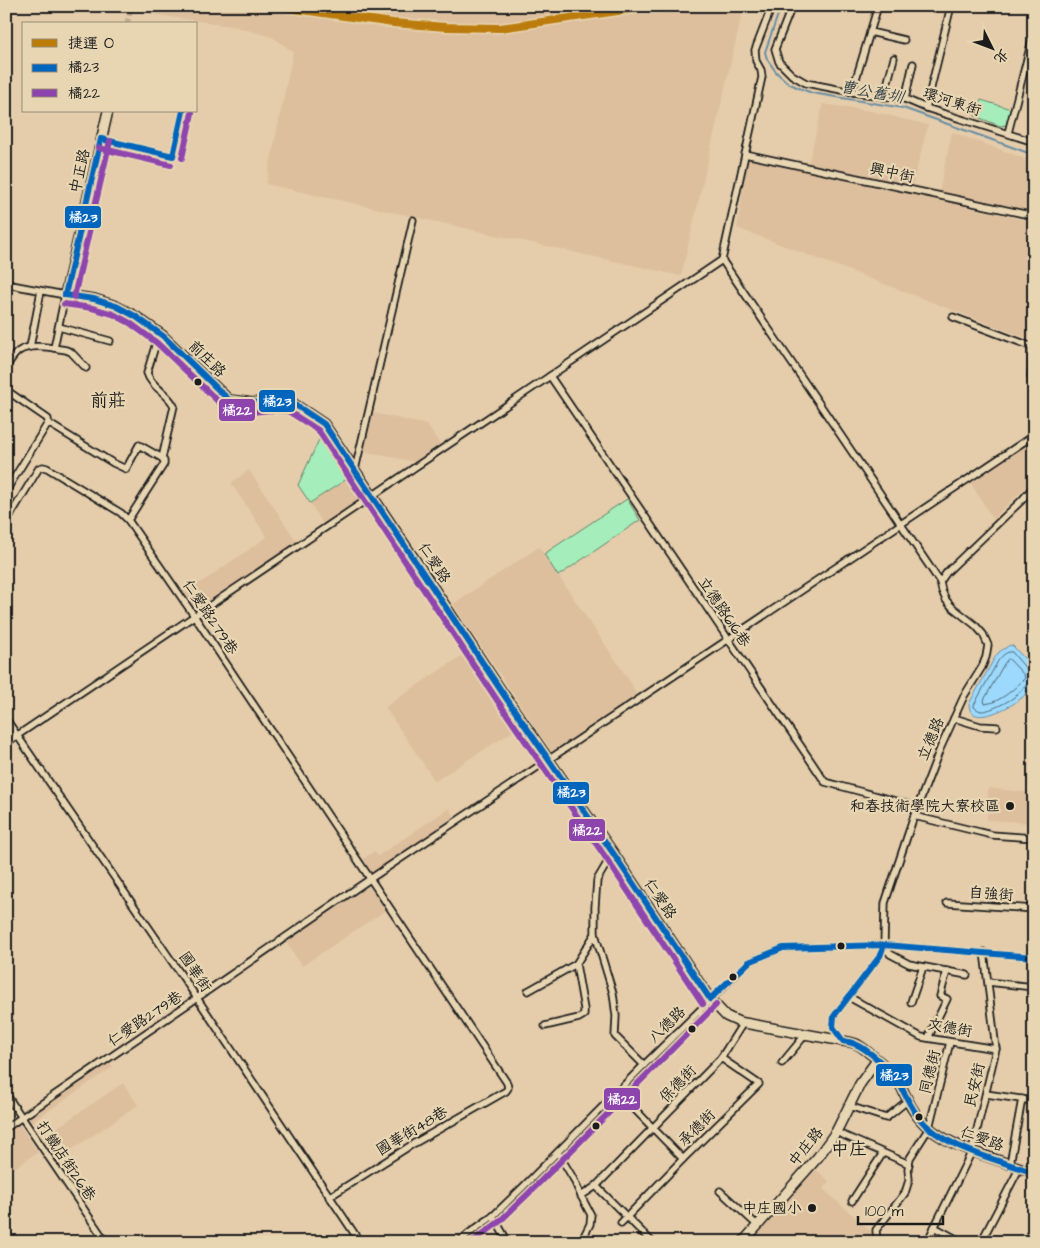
<svg xmlns="http://www.w3.org/2000/svg" width="1040" height="1248" viewBox="0 0 1040 1248" font-family="'Architects Daughter','LXGW WenKai TC',sans-serif">
<rect width="100%" height="100%" fill="#e5cdab"/>
<filter id="ink" filterUnits="userSpaceOnUse"><feTurbulence type="fractalNoise" baseFrequency=".02" numOctaves="2"/><feDisplacementMap in="SourceGraphic" scale="10" xChannelSelector="R" yChannelSelector="G"/><feConvolveMatrix kernelMatrix="1 2 1 2 8 2 1 2 1" color-interpolation-filters="sRGB"/></filter>
<g filter="url(#ink)">
<g fill="#ddbf9e">
<polygon points="99,6 744,6 681,276 266,184 293,52 274,38 237,27"/>
<polygon points="823,104 871,111 928,125 912,187 808,165"/>
<polygon points="952,132 1034,162 1034,212 939,192"/>
<polygon points="748,158 1034,222 1034,341 737,228"/>
<polygon points="370,412 427,425 440,444 415,462 363,451"/>
<polygon points="1033,439 1034,479 993,519 970,482"/>
<polygon points="249,470 297,542 196,613 184,594 267,537 231,483"/>
<polygon points="353,475 366,495 323,524 310,503"/>
<polygon points="539,547 631,683 637,696 553,754 453,604"/>
<polygon points="470,650 521,726 435,781 385,707"/>
<polygon points="988,788 1034,793 1034,823 987,820"/>
<polygon points="449,808 456,819 373,874 363,859 374,851 378,856"/>
<polygon points="369,886 386,910 302,966 286,942"/>
<polygon points="108,1059 113,1067 29,1124 24,1116"/>
<polygon points="123,1083 138,1105 55,1161 40,1139"/>
<polygon points="17,1121 38,1152 6,1174 6,1128"/>
<polygon points="814,1168 829,1181 823,1189 873,1233 873,1242 749,1242"/>
</g>
<g fill="#a5edba" stroke="#60846b">
<polygon points="981,100 1011,109 1006,125 1000,126 975,116"/>
<polygon points="323,431 353,475 310,503 298,485"/>
<polygon points="627,499 640,520 558,576 544,554"/>
</g>
<path fill="#9cd9fd" stroke="#698da3" d="M1010,645L1013,646L1034,669V685C1029,690 1025,696 1019,700C1010,707 969,729 969,704L994,659L999,652Z"/>
<g fill="none" stroke-linecap="round" stroke-linejoin="round">
<g stroke="#4f6876" stroke-width="1">
<path d="M1009,659L1024,675L1025,678C1014,689 1001,702 985,704L984,700L1004,664L1007,660Z"/>
<path d="M1034,672L1028,671L1012,652C1006,651 1001,657 998,661L974,705V707C976,709 978,710 981,711C989,712 1012,700 1018,694C1023,689 1026,683 1034,682"/>
</g>
<polyline stroke="#698da3" stroke-width="2" points="781,6 765,52 767,59 776,72 788,83 799,88 812,93 903,108 1034,155"/>
<polyline stroke="#bdaa8e" stroke-width="5.5" stroke-dasharray="5.5 3" stroke-linecap="butt" points="127,24 131,6"/>
<g stroke="#1c1c1c" stroke-width="9">
<g id="street">
<polyline points="792,6 775,49 779,62 792,75 806,83 852,92 905,99 926,108 1034,142"/>
<polyline points="870,32 904,40"/>
<polyline points="852,92 878,6"/>
<polyline points="884,97 894,58"/>
<polyline points="905,99 913,64"/>
<polyline points="926,108 951,6"/>
<polyline points="1008,133 1034,32"/>
<polyline points="745,154 1034,216"/>
<polyline points="722,260 940,582"/>
<polyline points="6,284 65,295 54,348"/>
<polyline points="953,317 1033,347 1031,376 1034,402"/>
<polyline points="59,327 110,341"/>
<polyline points="30,347 41,291"/>
<path d="M6,367C10,362 13,355 19,351C32,343 52,348 66,350L71,352L86,368"/>
<polyline points="550,376 825,782 918,807"/>
<polyline points="6,390 48,419 48,423 113,463 126,469 139,445 162,458"/>
<polyline points="355,470 413,220"/>
<polyline points="6,491 48,423"/>
<polyline points="6,519 10,516 39,468 43,467 47,468 121,513 128,520 195,617 507,1083 508,1088 506,1091 413,1144 329,1197"/>
<path d="M128,520L164,464V461L162,458L174,406C168,393 151,387 147,373L159,333"/>
<polyline points="1033,643 1034,644"/>
<polyline points="954,718 980,726 997,727"/>
<polyline points="6,719 197,998 360,1242"/>
<path d="M6,743C245,583 483,421 722,260L762,77L761,70L756,61L755,50L772,6"/>
<polyline points="914,816 992,835 1034,838"/>
<polyline points="613,853 597,880 595,907 595,934 613,993 616,1016 615,1036 644,1065"/>
<polyline points="947,903 1034,909"/>
<polyline points="884,945 890,954 909,964 967,975"/>
<polyline points="988,982 1034,987"/>
<polyline points="528,991 576,964 595,934"/>
<polyline points="849,997 921,1037 996,1049"/>
<polyline points="911,1002 923,967"/>
<polyline points="545,1026 579,1018 584,1015 584,1009 576,964"/>
<polyline points="928,1038 947,999 940,996 947,971"/>
<polyline points="843,1041 833,1027 834,1016 880,956 884,945 885,903 914,816 940,749 964,696 982,667 986,657 988,645 983,634 975,625 952,607 946,600 942,591 940,582 947,572 1022,500 1034,486"/>
<polyline points="782,1063 806,1034"/>
<polyline points="618,1092 683,1159"/>
<polyline points="6,1094 106,1242"/>
<polyline points="986,1094 1034,1101"/>
<polyline points="849,1106 886,1118 907,1101"/>
<polyline points="6,1128 197,998 370,879 1034,435"/>
<polyline points="836,1132 909,1164"/>
<polyline points="558,1153 573,1178 581,1196 591,1215 590,1224 581,1242"/>
<polyline points="1010,1164 1022,1099"/>
<polyline points="596,1186 652,1242"/>
<polyline points="720,1191 757,1225"/>
<polyline points="581,1196 596,1186 721,1058 743,1023"/>
<polyline points="852,1201 883,1153"/>
<polyline points="493,1216 508,1242"/>
<polyline points="621,1223 683,1159 759,1084 721,1058"/>
<polyline points="934,1227 962,1242"/>
<polyline points="459,1242 468,1234 493,1216 523,1187 644,1065 749,962 783,948 884,945 1034,957"/>
<polyline points="877,1242 876,1230 905,1193 909,1180 908,1169 910,1158 929,1128 950,1042"/>
<polyline points="927,1242 972,1151 996,1049 984,952"/>
<polyline points="981,1242 1020,1167"/>
</g>
</g>
<g stroke="#1c1c1c" stroke-width="12">
<g id="secondary">
<path d="M108,111L65,295L94,299L116,306L135,316L163,336L229,400L253,403L269,401L291,402L324,424L417,563L504,695L613,853L710,999L726,1016L739,1022L843,1041C848,1042 853,1042 858,1045C866,1049 893,1073 898,1080C907,1098 912,1114 929,1128C957,1151 1000,1159 1034,1173"/>
<polyline points="743,1242 818,1157 836,1132 860,1084 877,1060"/>
</g>
</g>
<use href="#street" stroke="#e8d6b3" stroke-width="5.5"/>
<use href="#secondary" stroke="#e8d6b3" stroke-width="9"/>
<g stroke="#e8d6b3" stroke-width="10">
<g id="bus-1">
<polyline points="101,139 173,156 183,111"/>
<polyline points="65,295 94,299 116,306 135,316 163,336 229,400 253,403 269,401 291,402 324,424 504,695 613,853 710,999"/>
<polyline points="65,295 101,139"/>
<path d="M884,945L880,956L834,1016L833,1027L843,1041C847,1042 851,1042 855,1044C868,1049 889,1069 898,1080C904,1093 910,1106 919,1118C945,1149 997,1159 1034,1173"/>
<polyline points="710,999 749,962 783,948 884,945 1034,957"/>
</g>
</g>
<g stroke="#e8d6b3" stroke-width="10">
<g id="bus-2">
<polyline points="99,148 171,165"/>
<polyline points="182,158 192,113"/>
<polyline points="74,297 110,141"/>
<polyline points="64,304 92,308 113,314 130,323 157,343 225,408 253,412 269,410 288,411 318,430 497,700 606,858 703,1004"/>
<polyline points="472,1242 499,1222 529,1193 716,1005"/>
</g>
</g>
<use href="#bus-1" stroke="#0065bd" stroke-width="6"/>
<use href="#bus-2" stroke="#8e44ad" stroke-width="6"/>
<g stroke="#e8d6b3" stroke-width="11">
<polyline id="metro-1" points="274,6 393,23 446,27 500,28 639,8 657,8 670,6"/>
</g>
<use href="#metro-1" stroke="#bb7c08" stroke-width="8"/>
</g>
</g>
<g fill="#1c1c1c" stroke="#e8d6b3" stroke-width="2">
<circle cx="198" cy="382" r="4.5"/>
<circle cx="1010" cy="806" r="5"/>
<circle cx="841" cy="946" r="4.5"/>
<circle cx="733" cy="977" r="4.5"/>
<circle cx="692" cy="1029" r="4.5"/>
<circle cx="919" cy="1117" r="4.5"/>
<circle cx="596" cy="1126" r="4.5"/>
<circle cx="812" cy="1208" r="5"/>
</g>
<g text-anchor="middle" dominant-baseline="central" stroke-width="4.5" stroke-linejoin="round" paint-order="stroke">
<g font-size="15" fill="#1c1c1c" stroke="#e8d6b3">
<text transform="translate(952 102) rotate(18)">環河東街</text>
<text transform="translate(80 171) rotate(-77)">中正路</text>
<text transform="translate(892 173) rotate(12)">興中街</text>
<text transform="translate(207 359) rotate(44)">前庄路</text>
<text transform="translate(434 563) rotate(56)">仁愛路</text>
<text transform="translate(724 612) rotate(56)">立德路616巷</text>
<text transform="translate(210 617) rotate(56)">仁愛路279巷</text>
<text transform="translate(931 739) rotate(-67)">立德路</text>
<text transform="translate(991 894) rotate(4)">自強街</text>
<text transform="translate(660 899) rotate(56)">仁愛路</text>
<text transform="translate(195 972) rotate(56)">國華街</text>
<text transform="translate(145 1019) rotate(-34)">仁愛路279巷</text>
<text transform="translate(667 1025) rotate(-45)">八德路</text>
<text transform="translate(950 1028) rotate(10)">文德街</text>
<text transform="translate(930 1072) rotate(-76)">同德街</text>
<text transform="translate(678 1084) rotate(-46)">保德街</text>
<text transform="translate(975 1085) rotate(-77)">民安街</text>
<text transform="translate(697 1128) rotate(-45)">承德街</text>
<text transform="translate(412 1131) rotate(-31)">國華街48巷</text>
<text transform="translate(982 1139) rotate(20)">仁愛路</text>
<text transform="translate(806 1147) rotate(-51)">中庄路</text>
<text transform="translate(66 1161) rotate(56)">打鐵店街26巷</text>
</g>
<g font-size="15" fill="#1c1c1c" stroke="#e8d6b3" text-anchor="end">
<text x="1000" y="806">和春技術學院大寮校區</text>
<text x="802" y="1208">中庄國小</text>
</g>
<g font-size="16" font-style="italic" fill="#364249" stroke="#e8d6b3">
<text transform="translate(872 92) rotate(10)">曹公舊圳</text>
</g>
<g font-size="18" fill="#1c1c1c" stroke="#e8d6b3">
<text x="108" y="400">前莊</text>
<text x="849" y="1149">中庄</text>
</g>
</g>
<g stroke="#e8d6b3" stroke-width="2">
<rect x="64" y="205" width="38" height="24" rx="5" fill="#0065bd"/>
<rect x="258" y="389" width="38" height="24" rx="5" fill="#0065bd"/>
<rect x="218" y="398" width="38" height="24" rx="5" fill="#8e44ad"/>
<rect x="552" y="781" width="38" height="24" rx="5" fill="#0065bd"/>
<rect x="568" y="818" width="38" height="24" rx="5" fill="#8e44ad"/>
<rect x="875" y="1063" width="38" height="24" rx="5" fill="#0065bd"/>
<rect x="603" y="1087" width="38" height="24" rx="5" fill="#8e44ad"/>
</g>
<g font-size="14" text-anchor="middle" font-weight="bold" fill="#fff">
<text x="83" y="222">橘23</text>
<text x="277" y="406">橘23</text>
<text x="237" y="415">橘22</text>
<text x="571" y="797">橘23</text>
<text x="587" y="835">橘22</text>
<text x="894" y="1080">橘23</text>
<text x="622" y="1104">橘22</text>
</g>
<rect width="1040" height="1248" fill="none" stroke="#e8d6b3" stroke-width="25"/>
<rect x="12" y="12" width="1015" height="1223" fill="none" stroke="#1c1c1c" stroke-width="2" filter="url(#ink)"/>
<rect x="22" y="22" width="175" height="90" fill="#e8d6b3" stroke="#968c77"/>
<rect x="32" y="39" width="25" height="8" fill="#bb7c08" stroke="#968c77"/>
<text x="68" y="48" font-size="15" fill="#1c1c1c">捷運 O</text>
<rect x="32" y="64" width="25" height="8" fill="#0065bd" stroke="#968c77"/>
<text x="68" y="72" font-size="15" fill="#1c1c1c">橘23</text>
<rect x="32" y="89" width="25" height="8" fill="#8e44ad" stroke="#968c77"/>
<text x="68" y="98" font-size="15" fill="#1c1c1c">橘22</text>
<g transform="translate(992 48) rotate(132)" stroke="#e8d6b3" stroke-width="4" paint-order="stroke">
<path d="M0-4L9 19L0 12L-9 19Z" fill="#1c1c1c"/>
<text y="-8" font-size="14" font-weight="bold" text-anchor="middle" fill="#1c1c1c">北</text>
</g>
<path d="M858 1216v8h85v-8" fill="none" stroke="#1c1c1c" stroke-width="2.5"/>
<text x="865" y="1216" font-size="15" fill="#1c1c1c" stroke="#e8d6b3" stroke-width="4" paint-order="stroke">100 m</text>
</svg>
